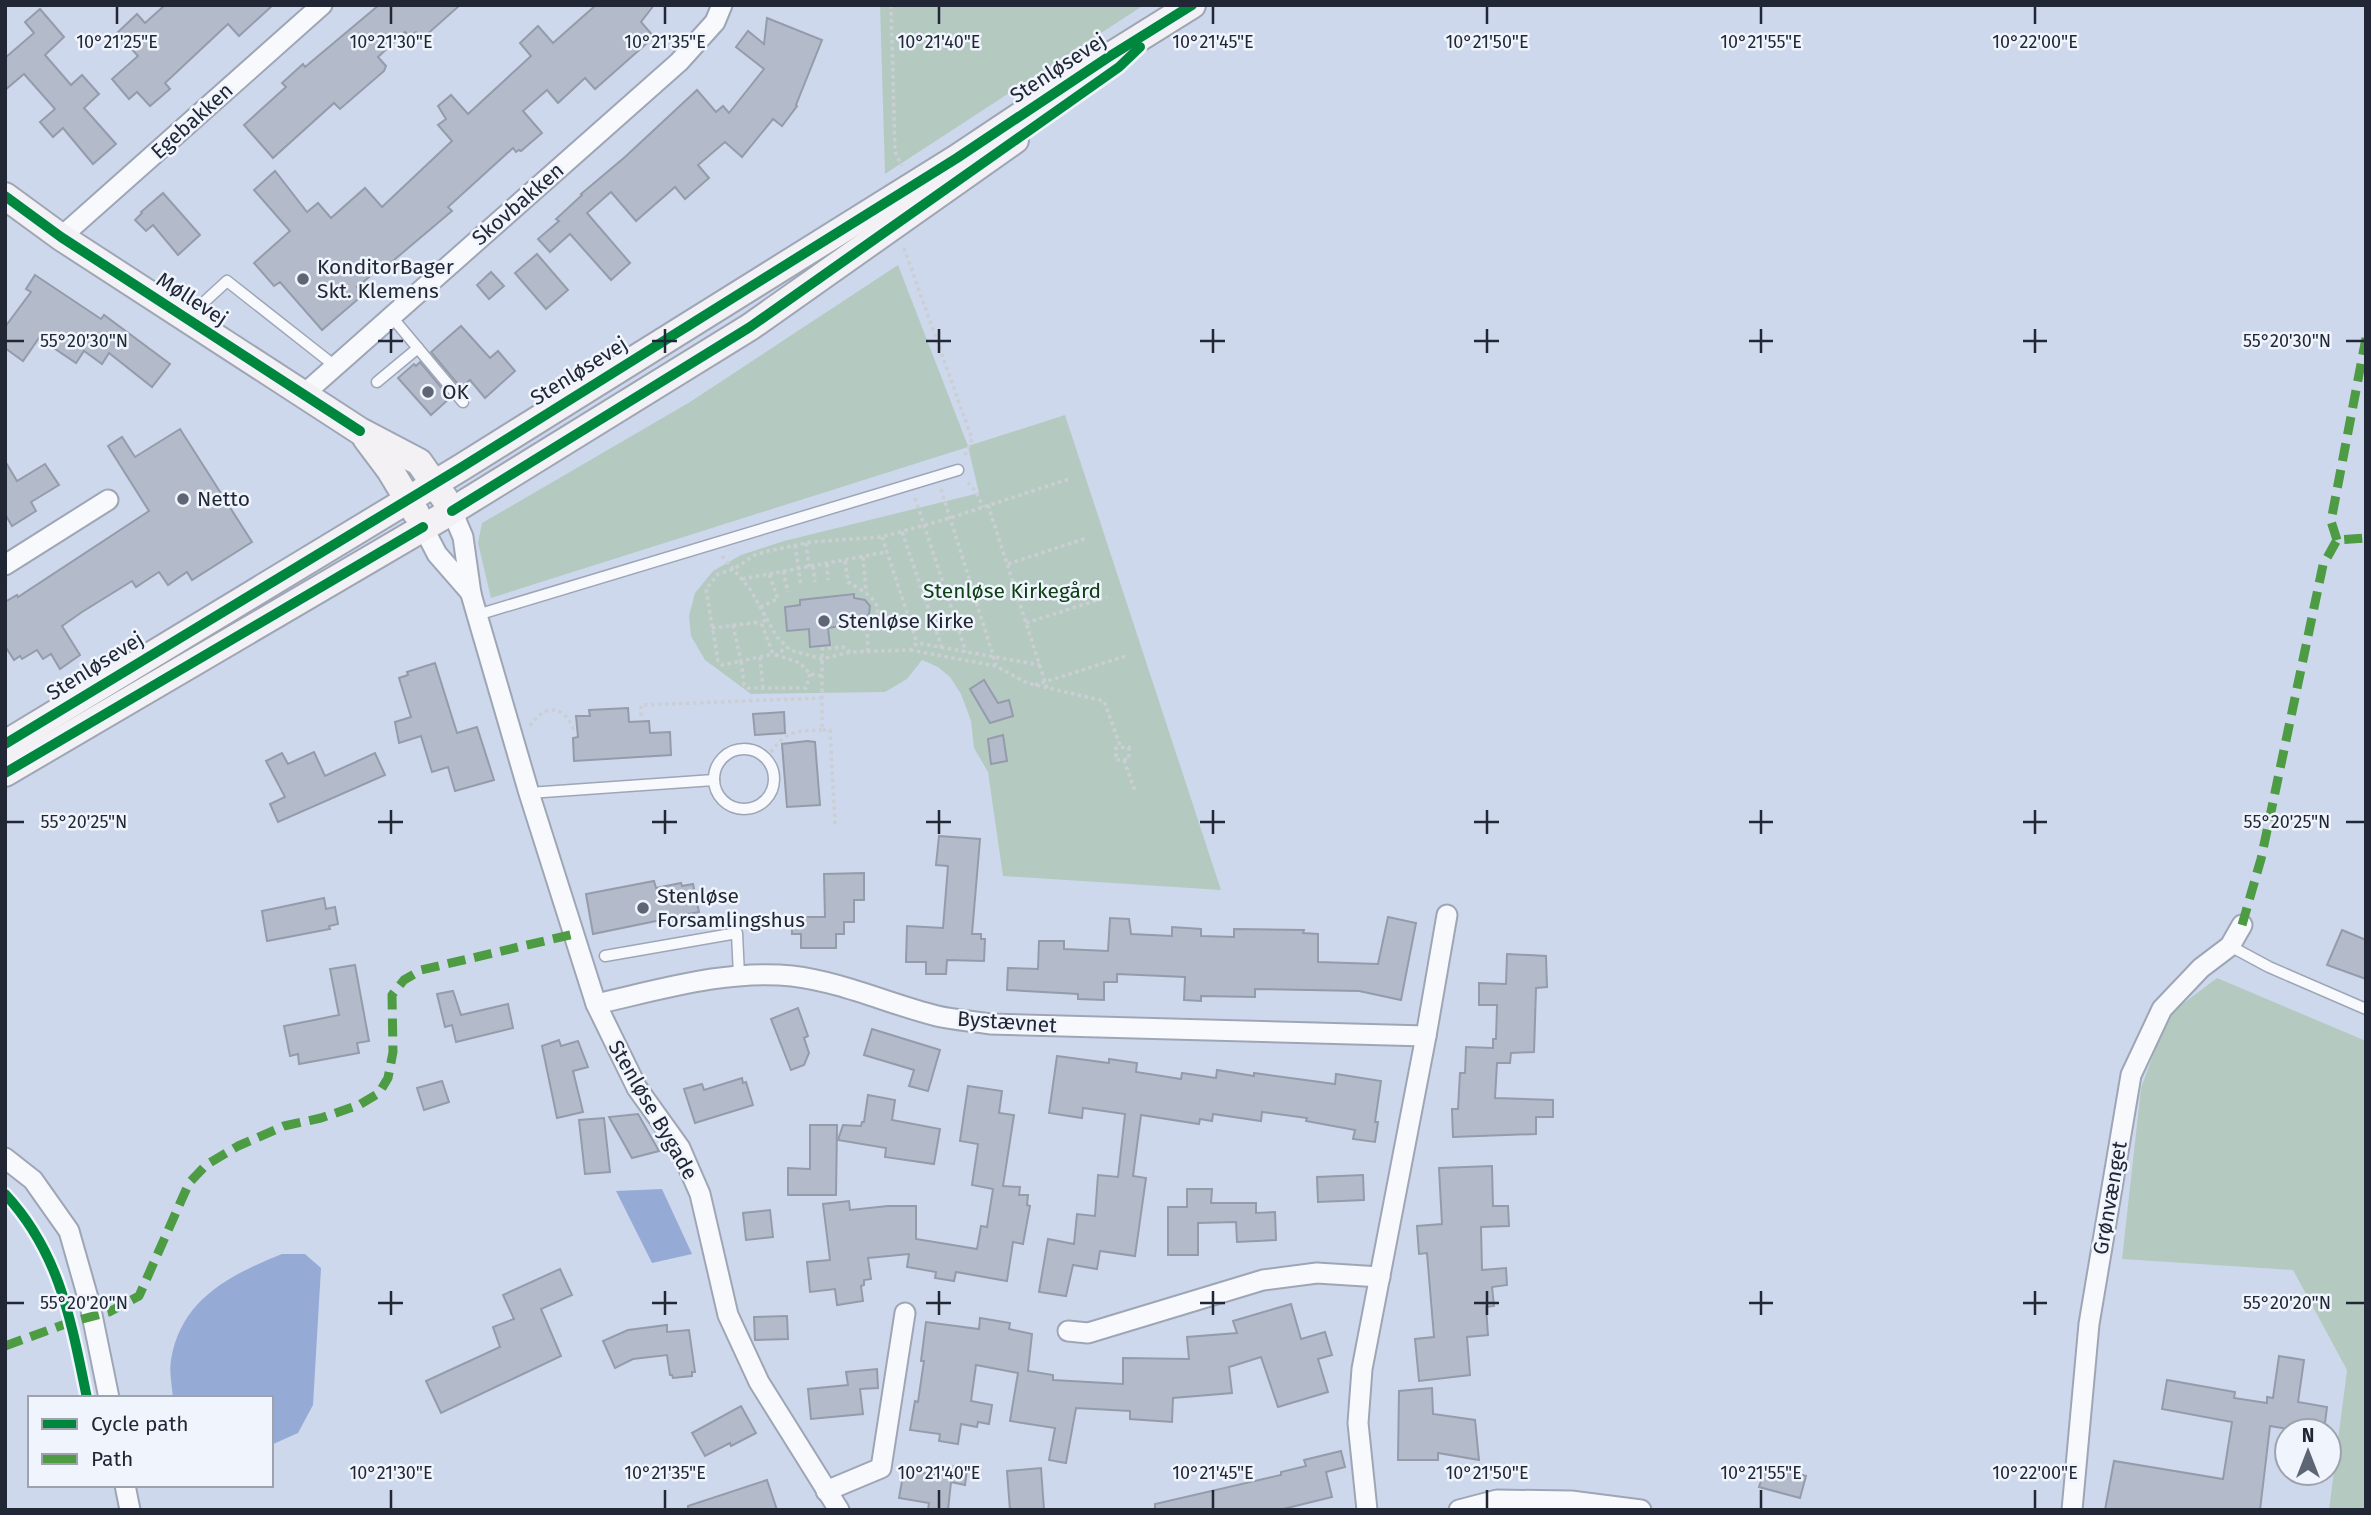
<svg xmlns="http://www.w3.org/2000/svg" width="2371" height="1515" viewBox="0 0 2371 1515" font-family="'Fira Sans',sans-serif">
<rect width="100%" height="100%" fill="#ced8ec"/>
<g fill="#b4cac1">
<polygon points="880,5 1144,5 885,174"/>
<polygon points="898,265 968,446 1065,415 1221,890 1003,876 988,772 974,748 971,721 961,694 950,677 938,667 922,660 907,679 885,692 751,694 705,660 691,636 689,616 695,593 713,571 741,555 784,541 979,493 968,447 491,598 478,543 482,523 690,402"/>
<polygon points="2217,978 2366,1041 2366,1510 2329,1510 2347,1370 2293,1270 2122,1259 2141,1088 2168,1015"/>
</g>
<g fill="#96aad6">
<polygon points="662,1189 692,1254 652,1263 616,1191"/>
<path d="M282,1254H305L321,1268L313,1405L298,1433L271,1445V1398H173C172,1386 169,1372 171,1360C181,1299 230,1275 282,1254Z"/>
</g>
<g fill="#b3bbca" stroke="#949baa" stroke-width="2">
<polygon points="165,5 273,5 239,36 228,24 165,83 170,89 150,106 137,92 129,99 112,79 138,56 117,33 137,14 145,23"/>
<polygon points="379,5 460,5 423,38 416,32 410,37 405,32 378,57 386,66 384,71 340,109 334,103 273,158 244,125 286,87 282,83 303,64 305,67"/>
<polygon points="596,5 654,5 641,22 654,37 595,89 585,78 558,103 547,90 523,111 542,133 521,151 519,150 516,152 513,148 448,207 452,211 388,265 386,263 357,287 364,294 322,330 280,282 274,286 254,263 290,231 254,190 275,171 307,212 318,203 331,218 365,188 382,207 452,141 438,125 446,119 438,106 451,95 468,114 531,56 520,43 538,26 553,43"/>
<polygon points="40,9 64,37 45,55 71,85 82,75 99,94 84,108 116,144 93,164 63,128 53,137 40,122 55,109 24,74 5,90 5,58 34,33 25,22"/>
<polygon points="767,18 822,40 796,105 797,106 782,126 773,119 742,157 725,142 698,165 709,178 685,199 675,187 636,221 611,192 587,213 630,263 611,280 570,234 550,252 538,239 559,221 556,219 582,195 581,194 625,157 697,90 716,112 723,106 729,113 764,69 736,47 748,31 764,44"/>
<polygon points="163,193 200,235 178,255 153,225 146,231 135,220 142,213 141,212"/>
<polygon points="537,254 568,290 546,309 515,273"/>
<polygon points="491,272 504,286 489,299 477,285"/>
<polygon points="35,275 101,319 104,315 170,364 152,387 109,353 102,364 84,351 76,363 39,338 23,361 5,348 5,327 31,292 26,289"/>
<polygon points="461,326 490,358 498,351 515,371 485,398 470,380 461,388 431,352"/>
<polygon points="420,362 450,398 431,415 398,378 414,364 416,366"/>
<polygon points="180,429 252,542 192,580 187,572 168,585 159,572 136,587 132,581 82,612 62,626 80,655 60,669 51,654 43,659 37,650 22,659 20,656 14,660 5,646 5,602 17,595 18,597 149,511 108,446 122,437 135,457"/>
<polygon points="5,461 17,481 45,464 59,485 31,502 36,511 12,526 5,514"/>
<polygon points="854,594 854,598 865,600 870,606 869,614 863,622 828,628 830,645 810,647 809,629 787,631 785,607 800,605 800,600"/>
<polygon points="435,663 457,733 477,727 494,780 455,791 448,767 432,772 421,736 399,743 395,722 411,717 399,678 408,675 407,672"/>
<polygon points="984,680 998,703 1009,700 1013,716 990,723 970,689"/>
<polygon points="628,708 629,722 649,721 650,733 670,732 671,755 574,761 573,738 578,737 576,716 590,716 589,710"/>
<polygon points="784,712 785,733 755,735 753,714"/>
<polygon points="1003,735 1007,761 991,764 988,739"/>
<polygon points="807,741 815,742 820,805 787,807 782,744"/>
<polygon points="314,752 325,776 375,753 385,775 278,822 270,804 285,797 266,761 282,753 288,764"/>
<polygon points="939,836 980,839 972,934 981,934 981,939 985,939 984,961 947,960 946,974 926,974 926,962 906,962 907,926 943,928 948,866 936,865"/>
<polygon points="864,873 864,900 854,900 854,922 844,922 844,934 836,934 836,948 801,948 801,934 792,934 792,917 825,917 824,874"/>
<polygon points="654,881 656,888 681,883 682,886 693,884 699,912 688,914 688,917 667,922 666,919 593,934 586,894"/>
<polygon points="324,898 326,909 335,907 338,924 329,926 330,929 267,941 262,911"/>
<polygon points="1388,917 1416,923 1401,1000 1359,991 1255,989 1255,997 1201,996 1201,1001 1184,1000 1185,977 1117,974 1117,982 1104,982 1104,1000 1078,999 1078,994 1007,990 1008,968 1038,969 1039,941 1064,941 1064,949 1108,951 1110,918 1129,919 1131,934 1172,936 1172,927 1201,929 1201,936 1234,937 1234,929 1304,930 1303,933 1318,934 1318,962 1378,964"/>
<polygon points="2342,930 2366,940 2366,979 2327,965"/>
<polygon points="1507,954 1546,956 1547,987 1536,988 1534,1052 1511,1053 1510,1063 1497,1063 1495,1098 1553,1100 1553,1117 1536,1117 1536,1134 1453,1137 1452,1109 1458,1109 1460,1073 1465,1073 1466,1047 1493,1048 1493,1039 1496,1039 1497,1005 1479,1005 1479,983 1506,984"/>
<polygon points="355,965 369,1041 357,1043 359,1053 299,1064 298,1054 290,1056 284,1026 339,1015 330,969"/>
<polygon points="453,991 461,1015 508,1004 513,1028 456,1042 452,1025 445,1027 437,994"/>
<polygon points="798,1008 808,1036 804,1038 809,1053 804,1065 791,1070 771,1019"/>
<polygon points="872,1029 940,1050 928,1091 909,1086 914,1070 864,1055"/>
<polygon points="559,1040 561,1046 578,1041 588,1067 573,1071 583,1112 557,1118 542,1046"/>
<polygon points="1057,1056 1109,1063 1109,1059 1137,1063 1136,1072 1181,1079 1182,1073 1216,1078 1217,1070 1254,1076 1254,1073 1335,1084 1336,1074 1381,1081 1375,1122 1378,1122 1375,1142 1353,1139 1355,1130 1306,1121 1307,1118 1262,1112 1261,1121 1213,1114 1212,1121 1200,1119 1199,1124 1141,1115 1133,1176 1146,1178 1135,1256 1100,1251 1097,1269 1073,1265 1066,1296 1039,1292 1048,1239 1074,1244 1077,1214 1095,1216 1098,1175 1118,1177 1125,1114 1083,1108 1082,1118 1049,1113"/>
<polygon points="742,1078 743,1083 746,1082 753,1105 695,1123 684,1089 702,1084 704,1090"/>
<polygon points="442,1081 449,1102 424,1110 417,1088"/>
<polygon points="968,1086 1002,1091 999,1113 1014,1115 1003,1186 1020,1187 1019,1195 1028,1195 1027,1205 1030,1206 1023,1244 1013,1242 1007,1281 956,1272 954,1281 935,1278 936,1272 907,1267 909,1254 868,1258 871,1279 864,1280 864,1285 861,1286 863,1301 837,1305 835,1289 810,1292 807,1262 830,1260 823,1204 849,1201 850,1210 888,1206 916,1206 916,1239 977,1249 981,1226 987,1227 993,1189 972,1185 978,1144 960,1141"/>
<polygon points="868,1095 895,1100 892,1120 940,1129 934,1164 885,1157 886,1148 838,1140 843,1125 861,1126 862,1122 864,1122"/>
<polygon points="638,1114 659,1151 632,1158 609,1117"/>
<polygon points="604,1118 610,1172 585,1174 579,1120"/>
<polygon points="810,1125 837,1125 836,1195 788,1195 788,1168 810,1169"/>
<polygon points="1492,1166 1493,1206 1508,1206 1509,1226 1481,1227 1482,1270 1506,1268 1507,1285 1492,1287 1494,1306 1486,1307 1488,1335 1467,1337 1470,1375 1419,1381 1415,1339 1434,1337 1427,1253 1419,1254 1417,1226 1442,1224 1439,1168"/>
<polygon points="1363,1175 1364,1200 1318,1202 1317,1177"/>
<polygon points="1187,1189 1212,1189 1211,1203 1256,1203 1256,1213 1275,1212 1276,1240 1237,1242 1236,1222 1198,1223 1198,1255 1168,1255 1168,1207 1187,1207"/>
<polygon points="770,1210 773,1237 746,1240 743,1213"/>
<polygon points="560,1269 572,1295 541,1309 561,1356 441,1413 426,1381 500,1347 493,1327 514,1319 503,1295"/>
<polygon points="1291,1304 1301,1339 1325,1332 1332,1355 1318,1359 1328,1392 1278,1407 1261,1357 1229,1367 1232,1393 1173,1398 1172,1422 1130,1419 1130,1411 1076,1408 1066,1463 1049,1460 1055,1428 1010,1421 1018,1373 976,1365 971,1401 992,1405 989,1424 978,1422 977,1427 961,1424 958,1444 939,1441 940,1434 910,1430 915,1401 918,1402 924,1361 921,1361 926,1322 979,1329 980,1318 1010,1323 1009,1329 1032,1334 1028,1371 1053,1375 1053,1380 1123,1384 1123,1358 1189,1359 1187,1337 1237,1333 1233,1321"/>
<polygon points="787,1316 788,1339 755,1340 754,1317"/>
<polygon points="667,1325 667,1332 689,1330 695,1372 692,1372 692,1376 673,1378 672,1375 670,1375 667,1355 633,1359 615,1368 603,1341 628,1330"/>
<polygon points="2279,1356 2304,1360 2298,1402 2327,1407 2324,1431 2301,1431 2270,1426 2260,1510 2105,1510 2114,1461 2223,1479 2232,1422 2162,1409 2167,1380 2235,1392 2234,1398 2267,1403 2267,1397 2273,1398"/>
<polygon points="877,1369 878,1388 860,1389 863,1414 811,1419 808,1389 848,1385 846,1372"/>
<polygon points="1432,1388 1433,1414 1475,1420 1479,1460 1438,1453 1438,1460 1398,1460 1399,1391"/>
<polygon points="741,1406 756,1433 731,1446 730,1443 705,1456 692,1433"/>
<polygon points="1341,1451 1345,1467 1326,1472 1332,1497 1279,1510 1155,1510 1155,1504 1281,1475 1281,1472 1306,1466 1304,1460"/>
<polygon points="1766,1465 1806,1476 1800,1498 1759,1487"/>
<polygon points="949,1466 967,1469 965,1485 951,1482 948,1510 928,1510 929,1503 899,1498 904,1470 948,1477"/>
<polygon points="1041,1468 1044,1510 1010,1510 1007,1471"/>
<polygon points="767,1480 777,1510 688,1510 688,1506"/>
</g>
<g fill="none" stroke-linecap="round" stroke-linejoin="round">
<g stroke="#9ea6b6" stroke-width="13">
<g id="lane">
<polyline points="189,316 227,281 335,366"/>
<polyline points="391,316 463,402"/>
<polyline points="377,382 418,348"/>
<polyline points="477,615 958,470"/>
<circle cx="744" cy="779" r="30"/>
<polyline points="529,793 714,780"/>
<polyline points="2230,946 2269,967 2366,1009"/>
<polyline points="605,956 737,933 739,976"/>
</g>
</g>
<g stroke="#9ea6b6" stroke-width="23">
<g id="street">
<polyline points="61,237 322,5"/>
<polyline points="304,394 679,62 715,22 722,5"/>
<polyline points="452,511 463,537 471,594 477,615 529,793 596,1004 637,1088 680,1148 700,1194 728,1315 759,1382 839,1510"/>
<polyline points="423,527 437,554 471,593"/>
<polyline points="5,565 108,500"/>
<path d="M596,1004C659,990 727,969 792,976C842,982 889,1004 937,1016C954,1020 973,1021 990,1024L1426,1036"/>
<polyline points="5,1158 33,1180 69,1231 90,1305 109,1398"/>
<polyline points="1068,1331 1088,1333 1263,1280 1317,1273 1380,1277"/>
<polyline points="125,1485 130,1510"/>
<polyline points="826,1491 881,1468 905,1313"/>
<polyline points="1367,1510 1358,1423 1362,1369 1426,1036 1447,915"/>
<polyline points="1459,1510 1497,1500 1571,1501 1641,1510"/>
<polyline points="2072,1510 2089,1324 2131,1075 2162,1009 2201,968 2230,946 2242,925"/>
</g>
</g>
<g stroke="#9ea6b6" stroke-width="30">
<g id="secondary">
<polyline points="5,196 61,237 360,431 419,462 445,499"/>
<polyline points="366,438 390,470 416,513"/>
<polyline points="5,744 462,467 957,158 1107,58 1192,5"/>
<polyline points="5,773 452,511 750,327 1015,140"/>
</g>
</g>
<g stroke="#cbced3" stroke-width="3.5" stroke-dasharray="3.5 3.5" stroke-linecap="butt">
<polyline points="891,5 895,152 902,166"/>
<polyline points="904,248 972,439 964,457"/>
<polyline points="968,482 976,492 983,507"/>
<polyline points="941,489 996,665"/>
<polyline points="915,498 966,652"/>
<polyline points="988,505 1047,688"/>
<polyline points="902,532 942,648"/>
<polyline points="882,537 917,643"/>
<polyline points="806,543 809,567"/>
<polyline points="795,545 801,586"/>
<polyline points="722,556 750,589 777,637 790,650 822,659 850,652 910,650 917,643 1040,665"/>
<polyline points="863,557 866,592"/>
<path d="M845,561L848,582C865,592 893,606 867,628L868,652"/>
<polyline points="827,564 828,580"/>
<polyline points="1008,564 1087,538"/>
<polyline points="813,566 815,582"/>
<polyline points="783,571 788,592"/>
<polyline points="742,579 886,552"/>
<polyline points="760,607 778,599 769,574"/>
<polyline points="766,620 761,622 773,654 800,663 810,674 822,676"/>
<polyline points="1026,623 1107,597"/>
<polyline points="733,625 741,661 773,654"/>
<polyline points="712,628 761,622"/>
<polyline points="910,650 996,666 1027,683 1104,701 1121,748"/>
<polyline points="775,656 787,647"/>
<polyline points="760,657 763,688"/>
<polyline points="810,674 806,688 748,688 744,685 741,661 722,665 718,661 706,589 718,574 734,569 755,555 768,551 811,542 882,537 950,518 1069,479"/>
<polyline points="1035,685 1126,656"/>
<polyline points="641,716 641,705 822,698"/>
<path d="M530,726C544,703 566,705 574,731"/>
<polygon points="1129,747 1129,759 1116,760 1116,748"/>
<path d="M767,758C784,732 791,731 822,730"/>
<polyline points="1124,760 1135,791"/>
<polyline points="835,824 830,730 822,730 822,649 844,647 850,652"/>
</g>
<use href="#lane" stroke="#f8f9fc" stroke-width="10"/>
<use href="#street" stroke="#f8f9fc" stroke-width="19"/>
<use href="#secondary" stroke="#f3f1f4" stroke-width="26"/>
<g stroke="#4d9c43" stroke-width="9" stroke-dasharray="18 9" stroke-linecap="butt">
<polyline points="2337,540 2331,521 2366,338"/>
<polyline points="2242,925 2261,859 2323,565 2337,540 2366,538"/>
<polyline points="5,1346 71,1322 109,1312 139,1296 189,1183 206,1165 238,1146 284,1126 321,1118 359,1105 379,1093 388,1078 393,1052 392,995 404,980 421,970 574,934"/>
</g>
<g stroke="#f0f4fc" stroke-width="15">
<g id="cycleway">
<polyline points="5,196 61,237 360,431"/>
<polyline points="452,511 750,327 1119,67 1140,47"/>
<polyline points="5,744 462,467 957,158 1107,58 1192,5"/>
<polyline points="5,773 423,527"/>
<path d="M5,1194C60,1253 71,1321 87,1398"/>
</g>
</g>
<use href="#cycleway" stroke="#00873e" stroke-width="10"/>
</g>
<path fill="none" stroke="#212735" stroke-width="2.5" d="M117,7V24M391,7V24M665,7V24M939,7V24M1213,7V24M1487,7V24M1761,7V24M2035,7V24M391,329V353M665,329V353M939,329V353M1213,329V353M1487,329V353M1761,329V353M2035,329V353M7,341H24M378,341H403M652,341H677M926,341H951M1200,341H1225M1474,341H1499M1749,341H1773M2023,341H2047M2346,341H2364M391,810V834M665,810V834M939,810V834M1213,810V834M1487,810V834M1761,810V834M2035,810V834M7,822H24M378,822H403M652,822H677M926,822H951M1200,822H1225M1474,822H1499M1749,822H1773M2023,822H2047M2346,822H2364M391,1291V1315M665,1291V1315M939,1291V1315M1213,1291V1315M1487,1291V1315M1761,1291V1315M2035,1291V1315M7,1303H24M378,1303H403M652,1303H677M926,1303H951M1200,1303H1225M1474,1303H1499M1749,1303H1773M2023,1303H2047M2346,1303H2364M391,1490V1508M665,1490V1508M939,1490V1508M1213,1490V1508M1487,1490V1508M1761,1490V1508M2035,1490V1508"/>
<g fill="#5e6575" stroke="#f0f4fc" stroke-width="2.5">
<circle cx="303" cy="279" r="7"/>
<circle cx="428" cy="392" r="7"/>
<circle cx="183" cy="499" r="7"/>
<circle cx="824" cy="621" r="7"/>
<circle cx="643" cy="908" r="7"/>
</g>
<g text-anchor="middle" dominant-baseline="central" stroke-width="5" stroke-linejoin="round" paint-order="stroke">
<g font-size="21" fill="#212735" stroke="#f0f4fc">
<text transform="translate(1058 68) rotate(-33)">Stenløsevej</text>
<text transform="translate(192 121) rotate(-42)">Egebakken</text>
<text transform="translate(518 204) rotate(-41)">Skovbakken</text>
<text transform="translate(192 299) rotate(33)">Møllevej</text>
<text transform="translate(579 371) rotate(-32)">Stenløsevej</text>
<text transform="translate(95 666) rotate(-32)">Stenløsevej</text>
<text transform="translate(1007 1022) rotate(4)">Bystævnet</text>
<text transform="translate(653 1110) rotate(60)">Stenløse Bygade</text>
<text transform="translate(2110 1198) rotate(-80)">Grønvænget</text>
</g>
<g font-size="21" fill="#212735" stroke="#f0f4fc" text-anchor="start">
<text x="317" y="267">KonditorBager<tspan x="317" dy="24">Skt. Klemens</tspan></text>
<text x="442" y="392">OK</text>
<text x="197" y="499">Netto</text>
<text x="838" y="621">Stenløse Kirke</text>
<text x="657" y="896">Stenløse<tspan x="657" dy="24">Forsamlingshus</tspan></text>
</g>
<g font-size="21" fill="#0d4114" stroke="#f0f4fc">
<text x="1012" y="591">Stenløse Kirkegård</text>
</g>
</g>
<g font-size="18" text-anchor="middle" fill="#212735" stroke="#f0f4fc" stroke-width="5" stroke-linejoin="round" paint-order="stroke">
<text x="117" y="48">10°21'25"E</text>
<text x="391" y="48">10°21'30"E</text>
<text x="665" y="48">10°21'35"E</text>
<text x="939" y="48">10°21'40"E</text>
<text x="1213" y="48">10°21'45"E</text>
<text x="1487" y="48">10°21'50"E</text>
<text x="1761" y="48">10°21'55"E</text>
<text x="2035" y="48">10°22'00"E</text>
<text x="84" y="347">55°20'30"N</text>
<text x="2287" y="347">55°20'30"N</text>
<text x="84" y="828">55°20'25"N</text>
<text x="2287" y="828">55°20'25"N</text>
<text x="84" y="1309">55°20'20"N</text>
<text x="2287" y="1309">55°20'20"N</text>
<text x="391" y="1479">10°21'30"E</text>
<text x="665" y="1479">10°21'35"E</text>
<text x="939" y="1479">10°21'40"E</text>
<text x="1213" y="1479">10°21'45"E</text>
<text x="1487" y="1479">10°21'50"E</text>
<text x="1761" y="1479">10°21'55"E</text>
<text x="2035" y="1479">10°22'00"E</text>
</g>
<rect width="2371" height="1515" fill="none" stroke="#212735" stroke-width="14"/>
<rect x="28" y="1396" width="245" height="91" fill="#f0f4fc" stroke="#9da2ac" stroke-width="2"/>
<rect x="42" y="1419" width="35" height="10" fill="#00873e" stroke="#9da2ac" stroke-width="2"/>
<text x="91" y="1431" font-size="21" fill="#212735">Cycle path</text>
<rect x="42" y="1454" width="35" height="10" fill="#4d9c43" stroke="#9da2ac" stroke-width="2"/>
<text x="91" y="1466" font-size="21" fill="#212735">Path</text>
<g transform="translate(2308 1452)"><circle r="33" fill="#f0f4fc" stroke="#9da2ac" stroke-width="2"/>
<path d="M0-5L12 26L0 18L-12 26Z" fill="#5e6575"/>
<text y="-10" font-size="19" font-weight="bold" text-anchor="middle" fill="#212735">N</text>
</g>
</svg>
